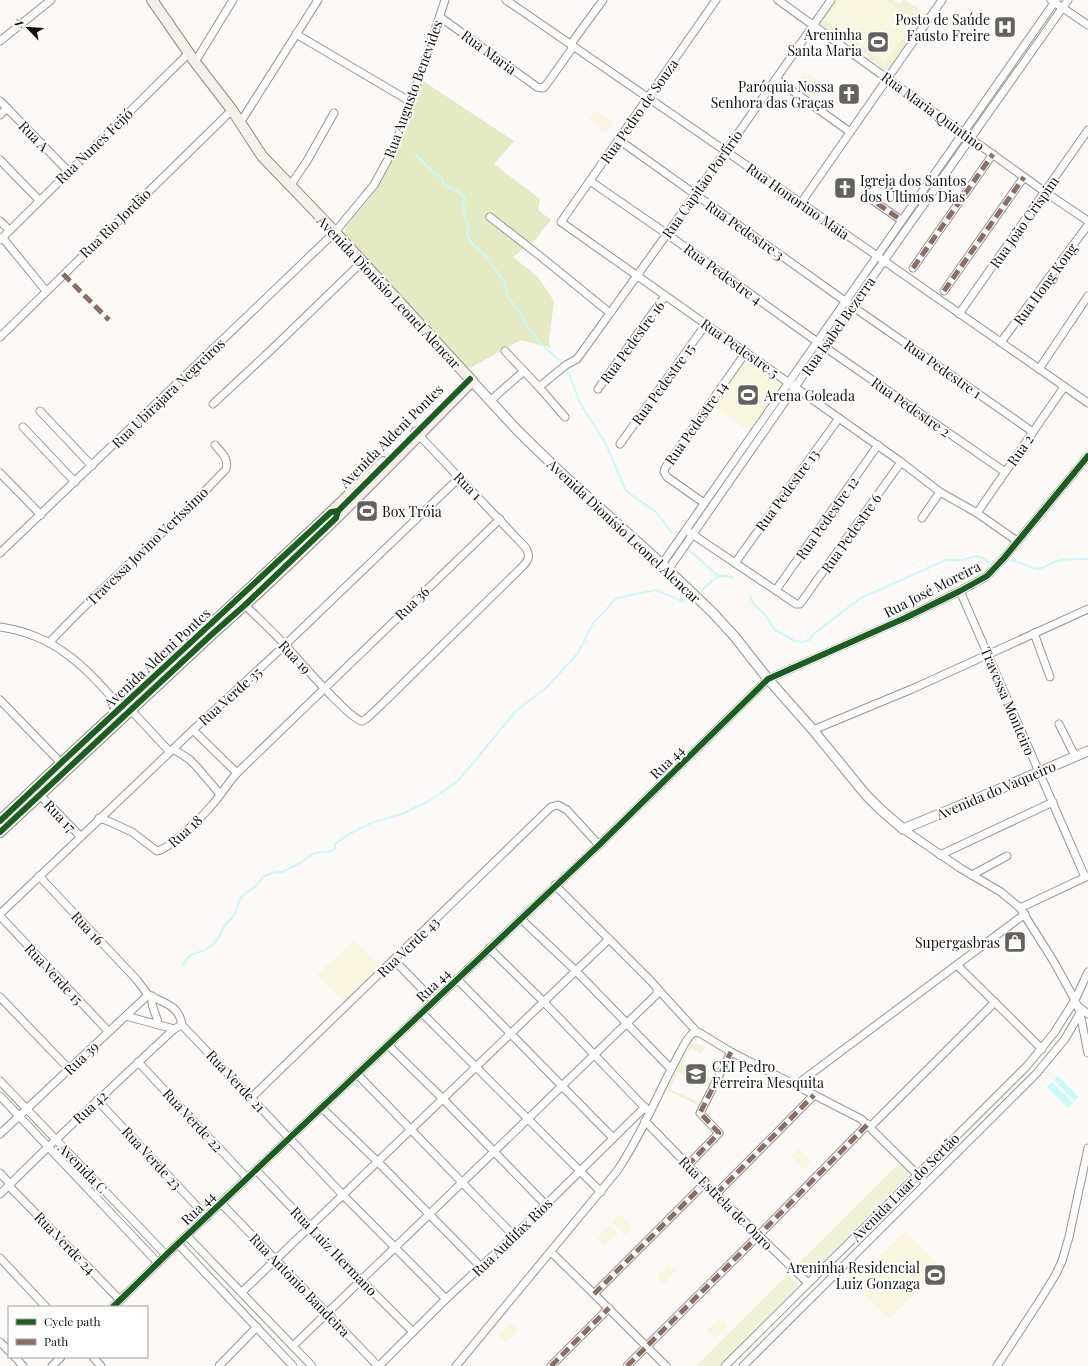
<svg xmlns="http://www.w3.org/2000/svg" width="1088" height="1366" viewBox="0 0 1088 1366" font-family="'Playfair Display',serif">
<rect width="100%" height="100%" fill="#fcf9f7"/>
<g fill="#f0f2d5">
<polygon points="835,0 893,0 900,4 903,0 905,0 927,15 887,71 868,59 867,54 842,37 837,36 821,26 820,21"/>
<polygon points="691,1043 695,1043 705,1047 702,1054 690,1048 682,1064 694,1070 690,1078 678,1072 670,1089 700,1103 708,1087 696,1081 701,1073 712,1079 720,1063 721,1064 699,1106 667,1090"/>
<polygon points="900,1162 909,1171 908,1176 807,1277 804,1277 794,1268"/>
<polygon points="788,1274 797,1283 797,1287 720,1366 696,1366"/>
</g>
<path fill="#e4ebc2" d="M423,81L514,141L494,164L540,199L538,210L551,220L535,240L513,257L538,277L554,301L549,342L551,348L521,340L466,370L346,238C345,234 344,232 345,229C349,220 364,207 370,198C396,162 409,122 423,81Z"/>
<g fill="#f8f6df">
<polygon points="839,0 886,0 915,21 885,63 825,20"/>
<polygon points="804,71 826,86 816,100 795,84"/>
<polygon points="596,110 613,122 606,132 589,120"/>
<polygon points="746,359 782,384 749,431 714,406"/>
<polygon points="353,941 380,965 343,1001 317,975"/>
<polygon points="799,1149 811,1162 803,1170 791,1156"/>
<polygon points="620,1214 633,1227 625,1235 612,1222"/>
<polygon points="610,1225 618,1233 605,1246 597,1238"/>
<polygon points="905,1231 940,1267 889,1319 853,1283"/>
<polygon points="669,1264 676,1271 664,1284 656,1277"/>
<polygon points="720,1318 728,1325 715,1338 707,1330"/>
<polygon points="511,1322 518,1330 506,1342 498,1335"/>
</g>
<g fill="#caf9f9">
<polygon points="1058,1076 1079,1097 1074,1101 1054,1080"/>
<polygon points="1052,1082 1073,1103 1068,1108 1047,1087"/>
</g>
<g fill="none" stroke-linecap="round" stroke-linejoin="round">
<g stroke="#caf9f9" stroke-width="2">
<polyline points="415,154 433,173 442,178 444,185 459,192 465,199 463,208 466,220 469,226 467,233 470,242 487,257 505,283 508,297 522,315 526,325 540,343 560,361 568,371 580,403 606,444 626,491 656,512 672,533"/>
<polyline points="688,549 718,576"/>
<path d="M1010,560C1020,561 1028,568 1037,569C1043,569 1051,563 1057,561C1067,558 1078,559 1088,559"/>
<path d="M700,592C711,582 718,571 733,578"/>
<polyline points="750,596 753,603 766,616 775,630 795,641 804,642 809,640 815,633 859,599 946,560 962,560 976,556 983,558 991,564 995,564"/>
<polyline points="183,965 189,956 205,950 213,945 219,937 224,926 232,918 235,913 240,899 244,894 255,887 264,876 272,873 282,872 302,862 314,853 332,851 335,848 335,844 349,834 371,823 402,814 429,801 458,781 516,711 547,687 578,653 593,623 617,598 656,590 684,602"/>
</g>
<g stroke="#969594" stroke-width="9">
<g id="minor">
<polyline points="506,0 801,203 1088,403"/>
<polyline points="716,0 561,222 901,462 940,492 977,513 1017,541"/>
<polyline points="778,0 1045,192 1088,221"/>
<polyline points="1051,0 1088,25"/>
<polyline points="440,17 537,87 543,88 546,85 571,50 573,41 603,0"/>
<polyline points="296,34 411,102"/>
<polyline points="0,41 51,0"/>
<polyline points="195,62 233,0"/>
<polyline points="776,79 850,132"/>
<polyline points="0,101 68,171"/>
<polyline points="0,115 7,108"/>
<polyline points="240,123 318,0"/>
<polyline points="619,140 852,306 1033,432"/>
<polyline points="0,160 39,200"/>
<polyline points="590,181 667,234 816,341 1005,472"/>
<polyline points="290,186 307,161 334,113"/>
<polyline points="865,195 901,220"/>
<polyline points="801,203 942,0"/>
<polyline points="490,217 540,256 610,313"/>
<polyline points="0,221 9,230"/>
<polyline points="2,237 46,291"/>
<polyline points="0,240 189,53"/>
<polyline points="913,268 993,154"/>
<polyline points="944,291 1024,177"/>
<polyline points="959,314 1088,130"/>
<polyline points="0,337 232,110"/>
<polyline points="1001,342 1088,225"/>
<polyline points="505,351 539,387 565,417"/>
<polyline points="1039,369 1088,296"/>
<polyline points="539,387 566,365 577,359 695,195 831,0"/>
<polyline points="598,389 665,296"/>
<polyline points="491,400 524,371"/>
<polyline points="213,404 271,350 362,262"/>
<polyline points="40,411 92,466"/>
<polyline points="23,427 75,482"/>
<polyline points="620,444 706,324"/>
<polyline points="0,473 41,515"/>
<polyline points="704,503 667,477 664,472 665,468 746,352"/>
<polyline points="977,513 1064,387"/>
<polyline points="922,518 940,492"/>
<polyline points="689,532 796,604 800,604 901,462"/>
<polyline points="0,553 335,232 374,185 392,152 411,102 445,0"/>
<polyline points="735,563 839,418"/>
<polyline points="662,564 1056,0"/>
<polyline points="668,570 795,387 1068,0"/>
<polyline points="776,590 878,445"/>
<polyline points="960,591 1085,877"/>
<path d="M245,605C259,619 273,632 286,646C298,659 349,719 362,721L366,719L377,709L521,568C528,561 531,557 526,548L415,431"/>
<path d="M0,627C22,630 47,639 65,653C86,667 107,692 124,711"/>
<polyline points="1034,633 1050,677"/>
<path d="M49,643C105,582 170,530 226,469C229,459 222,453 215,445"/>
<polyline points="0,700 61,763"/>
<polyline points="128,707 170,752"/>
<polyline points="1059,724 1075,756"/>
<polyline points="193,730 237,773"/>
<polyline points="813,730 912,689 1088,609"/>
<polyline points="173,749 189,759 196,766 220,794"/>
<polyline points="40,795 80,836"/>
<path d="M99,818L108,821L132,832L157,851C168,850 204,815 212,805C221,795 228,783 237,773L500,519"/>
<polyline points="903,829 960,868 1001,892 1020,908 1054,962 1075,1000 1080,1013 1088,1053"/>
<polyline points="940,855 1053,802"/>
<polyline points="972,875 1007,856"/>
<polyline points="1020,908 1088,876"/>
<polyline points="0,914 193,730 285,645 459,478"/>
<polyline points="0,916 108,1031"/>
<polyline points="521,919 576,971 671,1069"/>
<polyline points="489,948 544,1002 647,1110"/>
<polyline points="394,960 434,1001"/>
<polyline points="957,965 1042,1049"/>
<polyline points="457,979 613,1138"/>
<polyline points="657,988 696,1031"/>
<path d="M148,995C164,1003 179,1005 182,1025"/>
<path d="M152,996C150,1008 157,1013 158,1024"/>
<polyline points="0,997 69,1069"/>
<polyline points="1078,1006 1088,1014"/>
<polyline points="422,1013 601,1192"/>
<polyline points="126,1016 174,1029"/>
<polyline points="182,1025 343,1195 446,1299"/>
<polyline points="388,1045 443,1099 545,1204"/>
<polyline points="138,1062 247,1178"/>
<polyline points="357,1074 514,1236"/>
<polyline points="0,1081 166,1255"/>
<polyline points="796,1085 1025,914"/>
<polyline points="0,1096 158,1263"/>
<polyline points="251,1098 551,807 558,805 567,810 599,845"/>
<polyline points="97,1100 207,1217"/>
<polyline points="322,1108 378,1162 481,1267"/>
<polyline points="645,1121 716,1194 808,1283"/>
<polyline points="870,1127 995,1002"/>
<polyline points="0,1134 148,995 137,980 39,876"/>
<polyline points="687,1166 719,1133 700,1113 731,1052"/>
<polyline points="256,1170 361,1280 413,1332"/>
<polyline points="0,1173 10,1184"/>
<polyline points="9,1186 120,1300"/>
<polyline points="0,1194 48,1147 174,1029 182,1025"/>
<polyline points="716,1194 814,1095"/>
<polyline points="221,1203 378,1366"/>
<polyline points="187,1236 312,1366"/>
<polyline points="178,1244 293,1366"/>
<polyline points="551,1252 594,1294 666,1366"/>
<polyline points="0,1258 46,1307"/>
<polyline points="242,1292 609,939"/>
<polyline points="594,1294 705,1183"/>
<polyline points="113,1307 166,1255 599,845 768,679 905,618 960,591 987,576 1004,558 1088,456"/>
<polyline points="0,1342 9,1351"/>
<polyline points="293,1346 657,994 657,988 650,980 555,885"/>
<polyline points="15,1357 23,1366"/>
<polyline points="93,1357 101,1366"/>
<polyline points="52,1366 61,1357"/>
<polyline points="219,1366 257,1327"/>
<polyline points="379,1366 446,1299 514,1236 645,1107"/>
<path d="M456,1366L617,1171C641,1136 656,1097 676,1060C681,1051 686,1038 694,1032L700,1033L731,1052L861,1119L926,1183"/>
<polyline points="551,1366 609,1308"/>
<polyline points="627,1366 759,1235 868,1124"/>
<polyline points="725,1366 1027,1066 1054,1033 1075,1000 1088,972"/>
<polyline points="743,1366 1036,1074 1065,1039 1080,1013"/>
<polyline points="997,1366 1042,1297 1056,1274 1062,1261 1069,1237 1088,1148"/>
</g>
</g>
<g stroke="#969594" stroke-width="11">
<polyline id="tertiary" points="472,381 517,430 558,470 662,564 713,613 735,637 768,679 813,730 866,795 880,809 903,829 995,791 1088,751"/>
</g>
<g stroke="#8d8c8b" stroke-width="12">
<g id="secondary">
<path d="M0,821C127,700 258,584 383,462"/>
<path d="M0,832L211,635C302,555 387,468 472,381L335,232L262,156L232,110L195,62L152,0"/>
</g>
</g>
<use href="#minor" stroke="#fffefe" stroke-width="7"/>
<use href="#tertiary" stroke="#fffefe" stroke-width="9"/>
<use href="#secondary" stroke="#f6f0eb" stroke-width="10"/>
<g stroke="#8d6e63" stroke-width="5" stroke-dasharray="10 5" stroke-linecap="butt">
<polyline points="865,195 901,220"/>
<polyline points="913,268 993,154"/>
<polyline points="63,274 109,320"/>
<polyline points="944,291 1024,177"/>
<polyline points="687,1166 719,1133 700,1113 731,1052"/>
<polyline points="716,1194 814,1095"/>
<polyline points="594,1294 705,1183"/>
<polyline points="551,1366 609,1308"/>
<polyline points="627,1366 759,1235 868,1124"/>
</g>
<g stroke="#fff" stroke-width="8">
<g id="cycleway">
<polyline points="338,511 470,379"/>
<polyline points="0,821 61,763 331,512 338,511 336,518 245,605 211,635 0,832"/>
<polyline points="113,1307 166,1255 599,845 768,679 905,618 960,591 987,576 1004,558 1088,456"/>
</g>
</g>
<use href="#cycleway" stroke="#1b5e20" stroke-width="6"/>
</g>
<defs>
<g id="hospital-square" transform="scale(1.15)"><rect x="-9" y="-9" width="18" height="18" rx="4" fill="#636261" stroke="#fff"/><path d="M-5-5h3v3.5h4V-5h3V5h-3V1.5h-4V5h-3Z" fill="#fff"/></g>
<g id="stadium-square" transform="scale(1.15)"><rect x="-9" y="-9" width="18" height="18" rx="4" fill="#636261" stroke="#fff"/><path d="M0-5a6.5 5 0 1 0 0 10a6.5 5 0 1 0 0-10ZM-3.5-1.8h7v3.6h-7Z" fill="#fff"/></g>
<g id="church-square" transform="scale(1.15)"><rect x="-9" y="-9" width="18" height="18" rx="4" fill="#636261" stroke="#fff"/><path d="M-1.2-6h2.4v3.5h3.3v2.4h-3.3V6h-2.4V-.1h-3.3v-2.4h3.3Z" fill="#fff"/></g>
<g id="shop-square" transform="scale(1.15)"><rect x="-9" y="-9" width="18" height="18" rx="4" fill="#636261" stroke="#fff"/><path d="M-5-2.5h2.3a2.7 3.5 0 0 1 5.4 0H5L5.5 6h-11ZM-1.5-2.5h3a1.5 2.3 0 0 0-3 0Z" fill="#fff"/></g>
<g id="school-square" transform="scale(1.15)"><rect x="-9" y="-9" width="18" height="18" rx="4" fill="#636261" stroke="#fff"/><path d="M0-5L7-2L0 1L-7-2ZM-4 1L0 2.5L4 1V4Q0 6-4 4Z" fill="#fff"/></g>
</defs>
<g fill-rule="evenodd">
<use href="#hospital-square" x="1005" y="27"/>
<use href="#stadium-square" x="878" y="42"/>
<use href="#church-square" x="849" y="94"/>
<use href="#church-square" x="845" y="188"/>
<use href="#stadium-square" x="748" y="395"/>
<use href="#stadium-square" x="367" y="511"/>
<use href="#shop-square" x="1015" y="942"/>
<use href="#school-square" x="696" y="1074"/>
<use href="#stadium-square" x="935" y="1275"/>
</g>
<g text-anchor="middle" dominant-baseline="central" stroke-width="4" stroke-linejoin="round" paint-order="stroke">
<g font-size="14" fill="#101010" stroke="#fff" text-anchor="end">
<text x="990" y="19">Posto de Saúde<tspan x="990" dy="16">Fausto Freire</tspan></text>
<text x="862" y="34">Areninha<tspan x="862" dy="16">Santa Maria</tspan></text>
<text x="834" y="86">Paróquia Nossa<tspan x="834" dy="16">Senhora das Graças</tspan></text>
<text x="860" y="180" text-anchor="start">Igreja dos Santos<tspan x="860" dy="16">dos Últimos Dias</tspan></text>
<text x="764" y="395" text-anchor="start">Arena Goleada</text>
<text x="382" y="511" text-anchor="start">Box Tróia</text>
<text x="1000" y="942">Supergasbras</text>
<text x="712" y="1066" text-anchor="start">CEI Pedro<tspan x="712" dy="16">Ferreira Mesquita</tspan></text>
<text x="920" y="1267">Areninha Residencial<tspan x="920" dy="16">Luiz Gonzaga</tspan></text>
</g>
<g font-size="14" fill="#101010" stroke="#fff">
<text transform="translate(489 52) rotate(36)">Rua Maria</text>
<text transform="translate(413 89) rotate(-70)">Rua Augusto Benevides</text>
<text transform="translate(639 111) rotate(-55)">Rua Pedro de Souza</text>
<text transform="translate(933 111) rotate(36)">Rua Maria Quintino</text>
<text transform="translate(34 136) rotate(46)">Rua A</text>
<text transform="translate(94 146) rotate(-44)">Rua Nunes Feijó</text>
<text transform="translate(702 184) rotate(-55)">Rua Capitão Porfírio</text>
<text transform="translate(798 201) rotate(35)">Rua Honorino Maia</text>
<text transform="translate(1024 222) rotate(-55)">Rua João Crispim</text>
<text transform="translate(115 223) rotate(-44)">Rua Rio Jordão</text>
<text transform="translate(745 230) rotate(35)">Rua Pedestre 3</text>
<text transform="translate(723 274) rotate(36)">Rua Pedestre 4</text>
<text transform="translate(1045 284) rotate(-54)">Rua Hong Kong</text>
<text transform="translate(389 292) rotate(47)">Avenida Dionísio Leonel Alencar</text>
<text transform="translate(838 326) rotate(-55)">Rua Isabel Bezerra</text>
<text transform="translate(632 342) rotate(-54)">Rua Pedestre 16</text>
<text transform="translate(740 348) rotate(35)">Rua Pedestre 5</text>
<text transform="translate(943 369) rotate(35)">Rua Pedestre 1</text>
<text transform="translate(663 384) rotate(-54)">Rua Pedestre 15</text>
<text transform="translate(168 393) rotate(-44)">Rua Ubirajara Negreiros</text>
<text transform="translate(911 407) rotate(35)">Rua Pedestre 2</text>
<text transform="translate(696 423) rotate(-55)">Rua Pedestre 14</text>
<text transform="translate(391 436) rotate(-45)">Avenida Aldeni Pontes</text>
<text transform="translate(1020 450) rotate(-55)">Rua 2</text>
<text transform="translate(468 486) rotate(45)">Rua 1</text>
<text transform="translate(787 490) rotate(-54)">Rua Pedestre 13</text>
<text transform="translate(827 518) rotate(-55)">Rua Pedestre 12</text>
<text transform="translate(624 531) rotate(43)">Avenida Dionísio Leonel Alencar</text>
<text transform="translate(851 533) rotate(-55)">Rua Pedestre 6</text>
<text transform="translate(147 546) rotate(-44)">Travessa Jovino Veríssimo</text>
<text transform="translate(932 589) rotate(-27)">Rua José Moreira</text>
<text transform="translate(412 603) rotate(-44)">Rua 36</text>
<text transform="translate(295 657) rotate(47)">Rua 19</text>
<text transform="translate(157 658) rotate(-43)">Avenida Aldeni Pontes</text>
<text transform="translate(230 696) rotate(-42)">Rua Verde 35</text>
<text transform="translate(1008 701) rotate(67)">Travessa Monteiro</text>
<text transform="translate(667 762) rotate(-44)">Rua 44</text>
<text transform="translate(996 790) rotate(-23)">Avenida do Vaqueiro</text>
<text transform="translate(60 816) rotate(46)">Rua 17</text>
<text transform="translate(185 831) rotate(-42)">Rua 18</text>
<text transform="translate(88 928) rotate(47)">Rua 16</text>
<text transform="translate(408 947) rotate(-44)">Rua Verde 43</text>
<text transform="translate(54 974) rotate(47)">Rua Verde 15</text>
<text transform="translate(433 985) rotate(-44)">Rua 44</text>
<text transform="translate(81 1058) rotate(-44)">Rua 39</text>
<text transform="translate(236 1081) rotate(47)">Rua Verde 21</text>
<text transform="translate(90 1107) rotate(-43)">Rua 42</text>
<text transform="translate(193 1120) rotate(47)">Rua Verde 22</text>
<text transform="translate(152 1158) rotate(47)">Rua Verde 23</text>
<text transform="translate(83 1168) rotate(46)">Avenida C</text>
<text transform="translate(905 1187) rotate(-45)">Avenida Luar do Sertão</text>
<text transform="translate(726 1203) rotate(45)">Rua Estrela de Ouro</text>
<text transform="translate(198 1208) rotate(-44)">Rua 44</text>
<text transform="translate(512 1237) rotate(-44)">Rua Audifax Rios</text>
<text transform="translate(65 1243) rotate(46)">Rua Verde 24</text>
<text transform="translate(334 1251) rotate(46)">Rua Luiz Hermano</text>
<text transform="translate(300 1285) rotate(46)">Rua Antônio Bandeira</text>
</g>
</g>
<rect x="8" y="1306" width="140" height="52" fill="#ffffff" stroke="#9f9f9f"/>
<rect x="16" y="1319" width="20" height="6" fill="#1b5e20" stroke="#9f9f9f"/>
<text x="44" y="1326" font-size="12" fill="#101010">Cycle path</text>
<rect x="16" y="1339" width="20" height="6" fill="#8d6e63" stroke="#9f9f9f"/>
<text x="44" y="1346" font-size="12" fill="#101010">Path</text>
<g transform="translate(28 28) rotate(295)" stroke="#ffffff" stroke-width="3" paint-order="stroke">
<path d="M0-3L7 15L0 10L-7 15Z" fill="#101010"/>
<text y="-6" font-size="11" font-weight="bold" text-anchor="middle" fill="#101010">N</text>
</g>
</svg>
